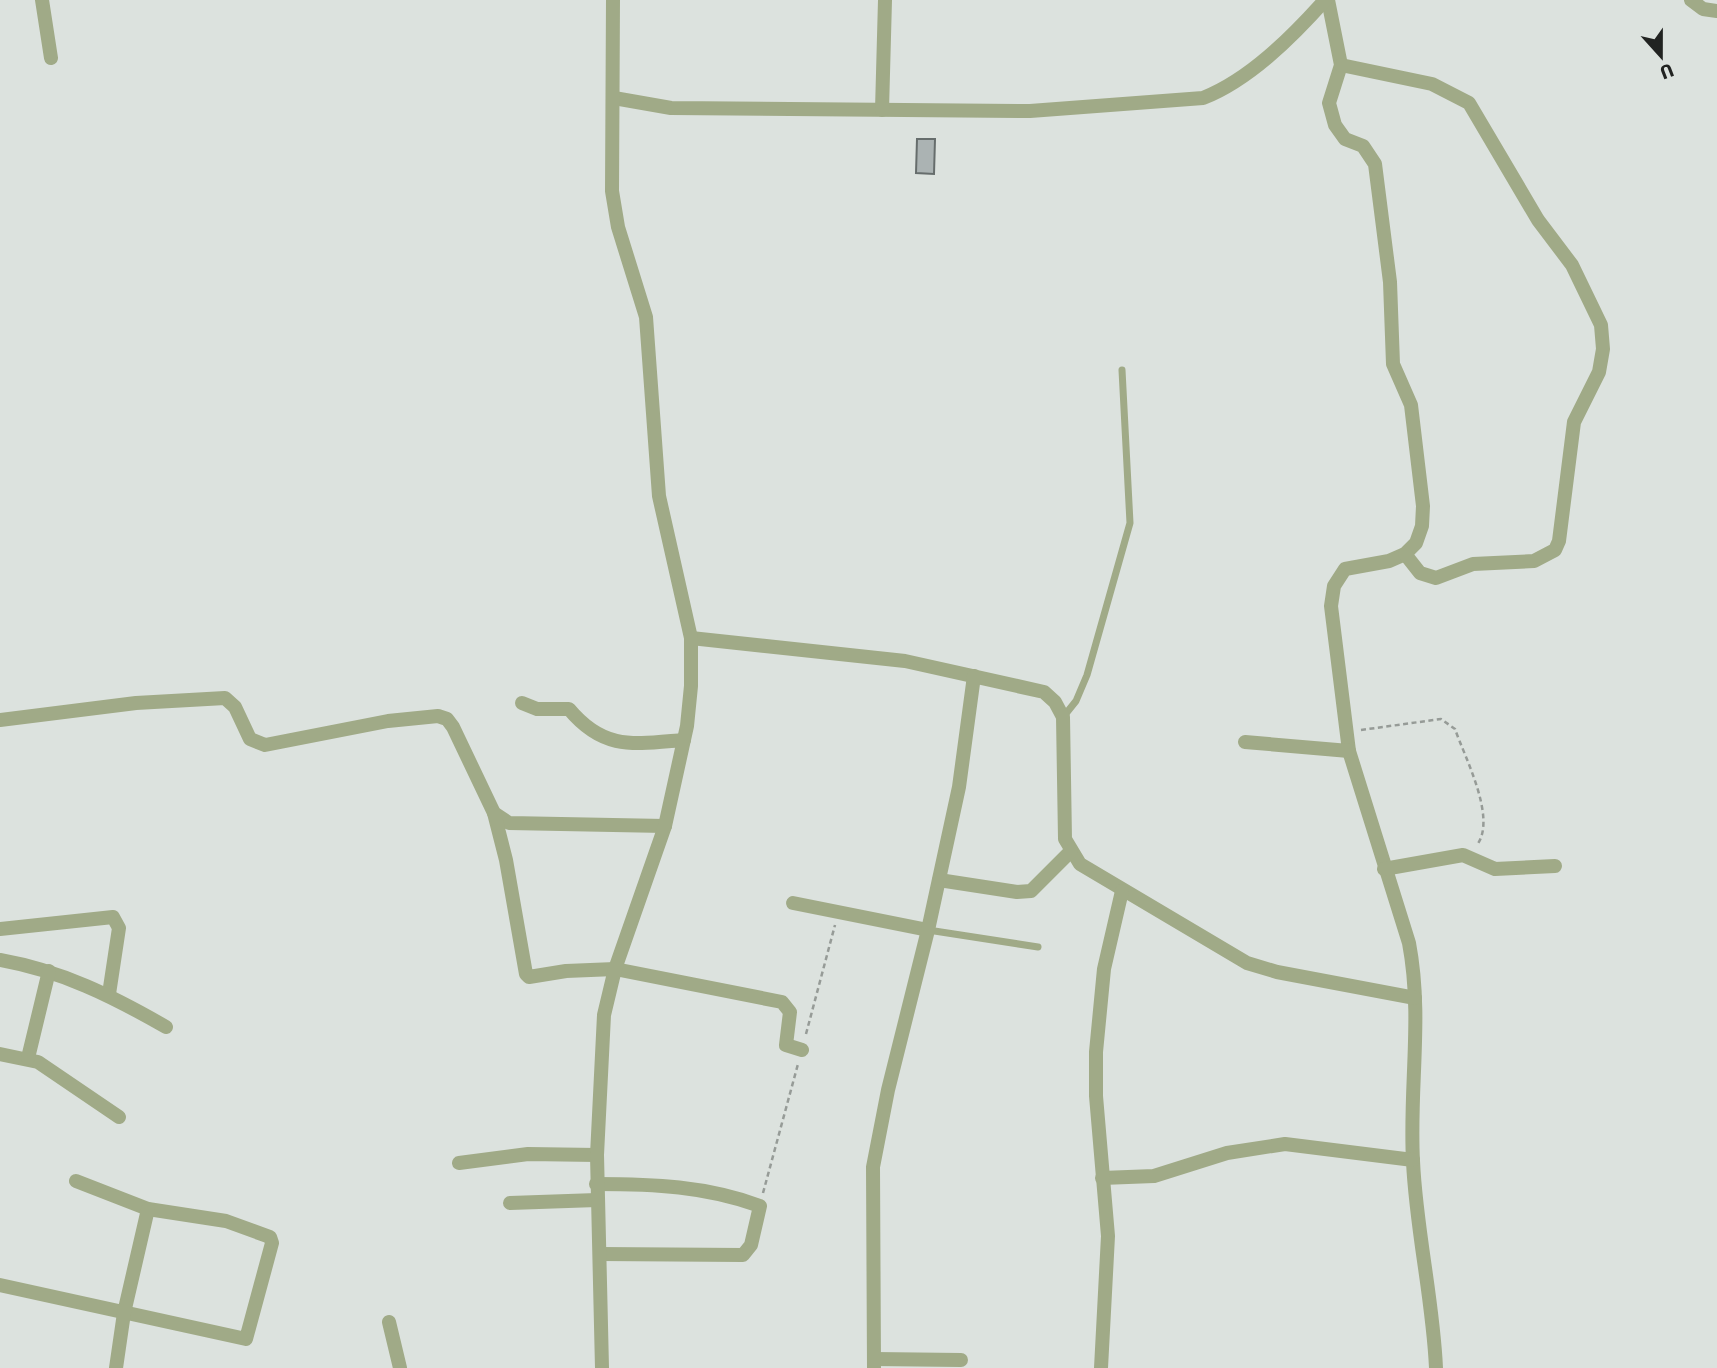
<svg xmlns="http://www.w3.org/2000/svg" width="1717" height="1368" viewBox="0 0 1717 1368" font-family="'Fira Sans',sans-serif">
<rect width="100%" height="100%" fill="#dce2de"/>
<polygon fill="#abb3b3" stroke="#666d6c" stroke-width="2" points="917,139 935,139 934,174 916,173"/>
<g fill="none" stroke-linecap="round" stroke-linejoin="round">
<g stroke="#969b97" stroke-width="2.5" stroke-dasharray="5 3.5" stroke-linecap="butt">
<path d="M1361,730L1441,719L1455,729C1465,758 1497,818 1477,845"/>
<polyline points="806,1034 835,925"/>
<polyline points="763,1193 798,1064"/>
</g>
<g stroke="#a0aa87" stroke-width="7">
<polyline points="1064,716 1076,701 1087,675 1130,523 1122,370"/>
<polyline points="928,930 1038,947"/>
</g>
<g stroke="#a0aa87" stroke-width="14">
<polyline points="42,0 51,58"/>
<path d="M1328,0L1341,65L1329,103L1335,125L1345,139L1363,146L1375,164L1390,282L1393,364L1411,405L1423,506L1422,526L1416,543L1405,554L1389,561L1345,569L1334,586L1331,606L1349,751L1409,943C1423,1017 1409,1087 1413,1161C1416,1230 1433,1299 1436,1368"/>
<polyline points="1691,0 1703,9 1717,11"/>
<polyline points="1341,65 1432,84 1469,103 1538,220 1572,265 1601,325 1603,349 1599,372 1574,422 1559,541 1555,550 1534,561 1473,564 1436,578 1420,573 1405,554"/>
<path d="M614,98L671,108L1030,111L1203,98C1249,80 1292,37 1325,0"/>
<polyline points="882,110 885,0"/>
<polyline points="691,638 905,661 1044,692 1055,702 1063,717 1065,839 1080,864 1247,963 1277,972 1415,998"/>
<path d="M522,703L537,709H569C604,751 634,744 684,740"/>
<polyline points="0,720 136,703 225,698 235,707 250,739 265,745 388,721 438,716 447,719 453,727 494,813 509,823 665,826"/>
<polyline points="1245,742 1349,751"/>
<polyline points="494,813 506,860 526,974 529,977 566,971 615,969 782,1002 790,1012 786,1045 802,1050"/>
<polyline points="1384,869 1463,855 1495,869 1555,866"/>
<polyline points="939,880 1017,892 1031,891 1071,851"/>
<polyline points="793,903 928,930"/>
<polyline points="0,929 113,917 119,928 109,994"/>
<path d="M0,960C62,971 112,996 166,1027"/>
<polyline points="0,1054 38,1062 119,1117"/>
<polyline points="28,1058 49,971"/>
<polyline points="459,1163 528,1154 597,1155"/>
<polyline points="1102,1178 1154,1176 1227,1153 1285,1144 1413,1160"/>
<path d="M596,1184C653,1184 706,1186 760,1206L751,1245L743,1255L600,1254"/>
<polyline points="510,1203 597,1200"/>
<polyline points="0,1285 246,1339 272,1243 270,1237 226,1221 148,1209 76,1181"/>
<polyline points="389,1322 400,1368"/>
<polyline points="874,1359 961,1360"/>
<polyline points="116,1368 124,1313 148,1209"/>
<polyline points="602,1368 597,1155 604,1015 615,969 665,826 687,726 691,686 691,638 659,496 646,317 618,227 612,191 613,0"/>
<polyline points="874,1368 873,1167 888,1090 928,930 959,787 974,676"/>
<polyline points="1101,1368 1108,1236 1096,1096 1096,1052 1104,969 1122,891"/>
</g>
</g>
<g transform="translate(1661 56) rotate(159)" stroke="#dce2de" stroke-width="5" paint-order="stroke">
<path d="M0-5L12 26L0 18L-12 26Z" fill="#212321"/>
<text y="-10" font-size="19" font-weight="bold" text-anchor="middle" fill="#212321">U</text>
</g>
</svg>
